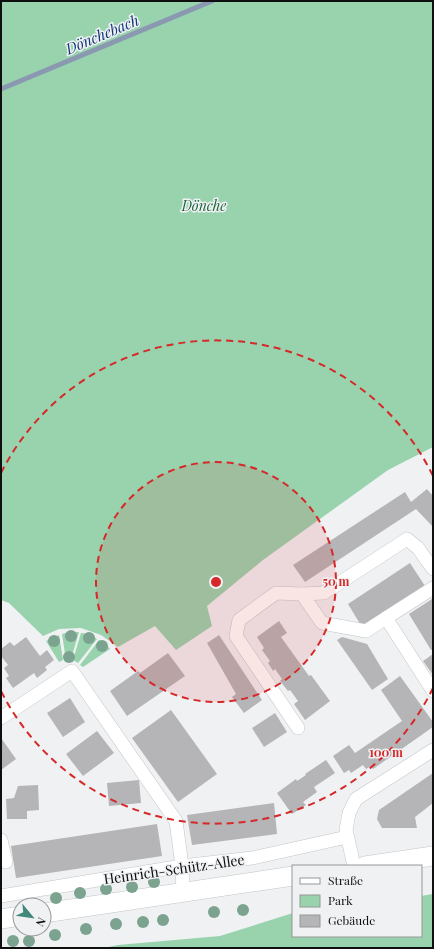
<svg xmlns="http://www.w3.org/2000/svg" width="434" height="949" viewBox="0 0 434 949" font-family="'Playfair Display',serif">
<rect width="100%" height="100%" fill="#eff1f3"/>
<g fill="#98d3ad">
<polygon points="1,1 433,1 433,447 388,470 263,560 207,606 212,626 176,650 155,626 118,647 101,635 81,628 59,629 43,636 9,603 1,600"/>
<polygon points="70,632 79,632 71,659 66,660 62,634"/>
<polygon points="81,633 90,634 97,639 78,663 73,660"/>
<polygon points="59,635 63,660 59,662 46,641"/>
<polygon points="99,640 106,644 110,649 83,667 80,665"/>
<polygon points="433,894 433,948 104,948 118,945 220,936 293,913 293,936 421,936 421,896"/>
</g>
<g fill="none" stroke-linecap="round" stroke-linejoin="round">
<polyline stroke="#8a99b1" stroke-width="5" points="1,89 212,1"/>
</g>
<g fill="#b5b4b6">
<polygon points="427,489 433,496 433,527 416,509 305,582 293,565 405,492 411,502"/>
<polygon points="410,563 425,586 362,627 348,604"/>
<polygon points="432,599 433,649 431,650 409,614"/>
<polygon points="279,621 287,633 281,637 309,676 311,675 330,701 305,720 294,704 298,701 290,690 288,691 280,681 282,679 275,669 273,671 268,663 270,661 262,650 264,648 257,637"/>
<polygon points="219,635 262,700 244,713 232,697 236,694 207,643"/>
<polygon points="26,637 40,656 47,650 54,660 45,667 47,670 37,678 34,673 13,688 6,678 9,676 4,668 8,665 1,656 1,649 10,642 14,646"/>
<polygon points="342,637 367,644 388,679 372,690 337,640"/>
<polygon points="168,653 185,676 127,716 110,691 138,671 140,673"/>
<polygon points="433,654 433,675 423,661"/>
<polygon points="400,676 433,722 433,727 373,769 371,766 366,769 363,765 351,773 349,770 344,773 333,756 349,745 355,753 402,721 381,690"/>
<polygon points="70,698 85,722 63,737 47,713"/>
<polygon points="171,710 217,774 178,802 132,738"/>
<polygon points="275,713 287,732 264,747 252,728"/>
<polygon points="97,731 114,753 83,776 66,754"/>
<polygon points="1,738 16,759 1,770"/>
<polygon points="326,760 335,773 314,787 317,792 303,802 306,805 292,814 277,793 296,779 297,781 306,775 305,774"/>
<polygon points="433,773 433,803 415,817 417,828 382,828 377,819 379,810"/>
<polygon points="139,780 141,803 109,806 107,783"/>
<polygon points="38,785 39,810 27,811 27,819 7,819 6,799 14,798 18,786"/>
<polygon points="274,803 277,834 192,845 187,815"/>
<polygon points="157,824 162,856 16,878 11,846"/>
</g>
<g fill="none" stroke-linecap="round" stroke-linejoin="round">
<g stroke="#c3c5c7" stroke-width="14">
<g id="street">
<polyline points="433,569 418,548 407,539 324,593 302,594 322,623 366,631 386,618 433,691"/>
<polyline points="386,618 433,588"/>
<polyline points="1,718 72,671 176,821 182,866 183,893"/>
<polyline points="298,728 236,636 239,620 276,593 302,594"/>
<polyline points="1,840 6,862"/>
<polyline points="354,866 346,830 349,813 356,799 433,750"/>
<polyline points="1,896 182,866 252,858 347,837"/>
</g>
</g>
<g stroke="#c3c5c7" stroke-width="20">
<g id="secondary">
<polyline points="365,866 433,856"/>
<polyline points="44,913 293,876"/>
<polyline points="1,919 20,916"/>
</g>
</g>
<use href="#street" stroke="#fff" stroke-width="13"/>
<use href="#secondary" stroke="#fff" stroke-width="19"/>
</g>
<g fill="#7ba38f">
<circle cx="71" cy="636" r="6"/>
<circle cx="89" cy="638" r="6"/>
<circle cx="54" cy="641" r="6"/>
<circle cx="102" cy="646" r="6"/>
<circle cx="69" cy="657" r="6"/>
<circle cx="154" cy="882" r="6"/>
<circle cx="132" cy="887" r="6"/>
<circle cx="106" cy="889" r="6"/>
<circle cx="80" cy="893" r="6"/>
<circle cx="56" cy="898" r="6"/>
<circle cx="243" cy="910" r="6"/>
<circle cx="214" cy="912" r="6"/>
<circle cx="163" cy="920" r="6"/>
<circle cx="143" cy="922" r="6"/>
<circle cx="116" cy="924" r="6"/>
<circle cx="86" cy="929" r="6"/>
<circle cx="55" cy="935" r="6"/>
<circle cx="13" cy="941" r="6"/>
<circle cx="29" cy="941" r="6"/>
</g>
<circle cx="216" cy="582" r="120" fill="#d62828" fill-opacity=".12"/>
<g fill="none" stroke="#d62828" stroke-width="2" stroke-dasharray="7 5">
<circle cx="216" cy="582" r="120"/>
<path d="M433 688A241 241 0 0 1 1 691M1 473A241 241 0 0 1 433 476"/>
</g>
<g text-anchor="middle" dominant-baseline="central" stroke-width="3" stroke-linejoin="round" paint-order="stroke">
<g font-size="14" font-style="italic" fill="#1c643e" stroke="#eff1f3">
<text x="204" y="205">Dönche</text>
</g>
<g font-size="14" fill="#0f0f10" stroke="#eff1f3">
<text transform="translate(174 869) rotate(-8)">Heinrich-Schütz-Allee</text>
</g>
<g font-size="15" font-style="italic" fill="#103878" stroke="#eff1f3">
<text transform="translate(102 34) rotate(-23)">Dönchebach</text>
</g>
</g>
<circle cx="216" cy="582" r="6" fill="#d62828" stroke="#eff1f3" stroke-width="2"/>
<g font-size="12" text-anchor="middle" font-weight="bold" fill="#d62828" stroke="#eff1f3" stroke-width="3" stroke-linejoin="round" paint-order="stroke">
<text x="336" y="586">50 m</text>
<text x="386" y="757">100 m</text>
</g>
<rect width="434" height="949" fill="none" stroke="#0f0f10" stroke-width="4"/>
<rect x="292" y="865" width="130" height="72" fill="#eff1f3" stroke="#959798"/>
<rect x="300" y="878" width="20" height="6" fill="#ffffff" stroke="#959798"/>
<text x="328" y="885" font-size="12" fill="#0f0f10">Straße</text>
<rect x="300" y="895" width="20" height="12" fill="#98d3ad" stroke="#959798"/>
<text x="328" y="905" font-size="12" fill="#0f0f10">Park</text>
<rect x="300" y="915" width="20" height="12" fill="#b5b4b6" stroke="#959798"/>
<text x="328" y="925" font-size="12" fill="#0f0f10">Gebäude</text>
<g transform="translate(32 917) rotate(119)"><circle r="19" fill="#eff1f3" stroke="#959798"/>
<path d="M0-3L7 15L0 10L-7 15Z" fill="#42877c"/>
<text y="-6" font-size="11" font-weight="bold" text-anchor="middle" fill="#0f0f10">N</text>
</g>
</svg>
